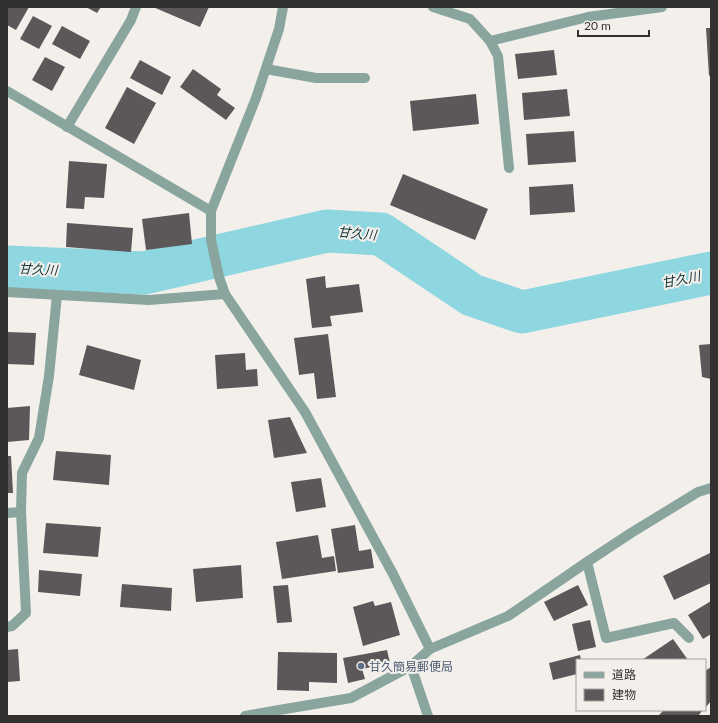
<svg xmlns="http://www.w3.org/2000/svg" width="718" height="723" viewBox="0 0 718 723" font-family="Lato,'Noto Sans JP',sans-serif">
<rect width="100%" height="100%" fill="#f3f0ec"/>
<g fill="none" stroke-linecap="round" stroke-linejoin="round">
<polyline stroke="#8ed6e0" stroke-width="43" points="7,267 144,273 327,231 381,234 472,295 522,312 711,273"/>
</g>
<g fill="#5c5759">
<polygon points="7,7 29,7 16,30 7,25"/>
<polygon points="86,7 101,7 97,13"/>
<polygon points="153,7 209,7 200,27"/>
<polygon points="33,16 52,26 39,49 20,39"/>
<polygon points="62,26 90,41 80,59 52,44"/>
<polygon points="706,28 711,28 711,75 709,76"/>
<polygon points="554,50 557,75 518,79 515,54"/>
<polygon points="45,57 65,67 52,91 32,80"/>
<polygon points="140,60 171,77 162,95 130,78"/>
<polygon points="193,69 221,89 217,95 235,108 226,120 180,87"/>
<polygon points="127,87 156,103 134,144 105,128"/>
<polygon points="567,89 570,116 524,120 522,93"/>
<polygon points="476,94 479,124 413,131 410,101"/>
<polygon points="574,131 576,162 528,165 526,134"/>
<polygon points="69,161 107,164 104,198 85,197 84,209 66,208"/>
<polygon points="403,174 488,209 475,240 390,205"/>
<polygon points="573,184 575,212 530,215 529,187"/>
<polygon points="189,213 192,244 146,250 142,219"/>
<polygon points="67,223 133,228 131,252 66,247"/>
<polygon points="325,276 326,288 359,284 363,312 330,316 332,326 312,328 306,279"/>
<polygon points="7,332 36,333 34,365 7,364"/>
<polygon points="328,334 336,397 317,399 314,373 299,375 294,338"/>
<polygon points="711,344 711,379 702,377 699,345"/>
<polygon points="87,345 141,360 134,390 79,375"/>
<polygon points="245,353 246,370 257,369 258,386 217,389 215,355"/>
<polygon points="30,406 29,440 7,442 7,408"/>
<polygon points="290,417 307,453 274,458 268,420"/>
<polygon points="56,451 111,455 109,485 53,480"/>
<polygon points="7,456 11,456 13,493 7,493"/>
<polygon points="321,478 326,507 296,512 291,482"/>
<polygon points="46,523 101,527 98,557 43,553"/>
<polygon points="355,525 359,551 371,549 374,568 338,573 331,529"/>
<polygon points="318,535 322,558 334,556 336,571 282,579 276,542"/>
<polygon points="710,553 711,555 711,583 674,600 663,576"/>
<polygon points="241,565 243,598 196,602 193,569"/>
<polygon points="39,570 82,574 80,596 38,592"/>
<polygon points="122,584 172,588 171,611 120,607"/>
<polygon points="288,585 292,622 277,623 273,586"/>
<polygon points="578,585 588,605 554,621 544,602"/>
<polygon points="373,601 375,606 391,602 400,635 363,646 353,607"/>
<polygon points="711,601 711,634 703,639 688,615"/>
<polygon points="590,620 596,647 578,651 572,624"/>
<polygon points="673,639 688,660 642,660"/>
<polygon points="18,649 20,681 7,682 7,650"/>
<polygon points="387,650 390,663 362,669 365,679 348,683 343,658"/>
<polygon points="278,652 337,653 337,683 309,682 309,691 277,690"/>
<polygon points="580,655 581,660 577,660 577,674 553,680 549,663"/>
<polygon points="711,667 711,701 705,708 705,671"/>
<polygon points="664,710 703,710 698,716 658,716"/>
</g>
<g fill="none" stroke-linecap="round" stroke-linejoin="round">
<g stroke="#89a59e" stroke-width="10">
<polyline points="283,7 279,29 256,98 211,211 211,240 219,277 225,294 305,412 393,574 430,649"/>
<polyline points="433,7 470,19 490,41 588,17 662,7"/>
<polyline points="490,41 498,56 509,168"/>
<polyline points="266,69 316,78 365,78"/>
<polyline points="7,91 211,211"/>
<polyline points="67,127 131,20 136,7"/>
<polyline points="7,292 149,300 225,294"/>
<polyline points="7,513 21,512"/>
<polyline points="587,562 606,638 674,623 689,638"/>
<polyline points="7,627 12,626 26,613 21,512 22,473 39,438 49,376 57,295"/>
<polyline points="411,666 428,716"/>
<polyline points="245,716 285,709 351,698 411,666 430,649 508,616 587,562 631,533 698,492 711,488"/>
</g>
</g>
<circle fill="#5c6f8a" stroke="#f3f0ec" stroke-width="1.5" cx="361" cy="666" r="4"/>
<g text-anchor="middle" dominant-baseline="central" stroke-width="4" stroke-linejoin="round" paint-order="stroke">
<g font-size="12" fill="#4e5e75" stroke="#f3f0ec" text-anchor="start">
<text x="369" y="666">甘久簡易郵便局</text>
</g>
<g font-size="13" font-style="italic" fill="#103439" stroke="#f3f0ec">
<text transform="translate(357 233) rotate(5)">甘久川</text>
<text transform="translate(38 269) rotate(3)">甘久川</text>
<text transform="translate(681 279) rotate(-11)">甘久川</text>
</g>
</g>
<rect width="718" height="723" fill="none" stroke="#333130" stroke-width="16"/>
<rect x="576" y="659" width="130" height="52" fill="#f3f0ec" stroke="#a6a4a1"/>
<rect x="584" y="672" width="20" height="6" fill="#89a59e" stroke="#a6a4a1"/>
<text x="612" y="679" font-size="12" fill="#333130">道路</text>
<rect x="584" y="689" width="20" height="12" fill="#5c5759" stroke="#a6a4a1"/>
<text x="612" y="699" font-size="12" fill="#333130">建物</text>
<path d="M578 30v6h71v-6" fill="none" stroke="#333130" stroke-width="2"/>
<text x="584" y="30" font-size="12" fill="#333130" stroke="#f3f0ec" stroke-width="3" paint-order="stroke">20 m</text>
</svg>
